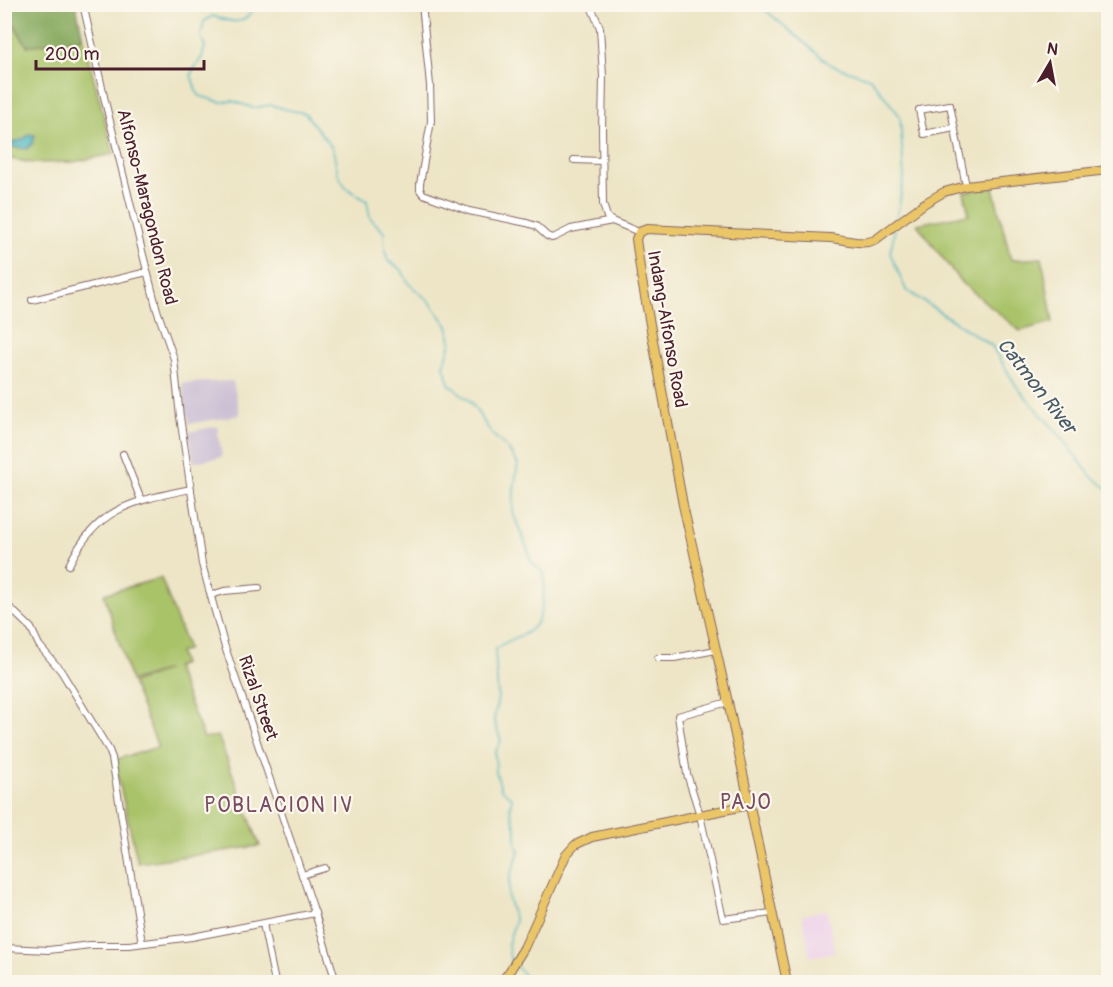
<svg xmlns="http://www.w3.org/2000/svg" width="1113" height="987" viewBox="0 0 1113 987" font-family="Pangolin,sans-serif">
<rect width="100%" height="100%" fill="#fbf7ec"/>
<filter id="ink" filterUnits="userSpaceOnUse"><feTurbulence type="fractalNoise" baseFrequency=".0167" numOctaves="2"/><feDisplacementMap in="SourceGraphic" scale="12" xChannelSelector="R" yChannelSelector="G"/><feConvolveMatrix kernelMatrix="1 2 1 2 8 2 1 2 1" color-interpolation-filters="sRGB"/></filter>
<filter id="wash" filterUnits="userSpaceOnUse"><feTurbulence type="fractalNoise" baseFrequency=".008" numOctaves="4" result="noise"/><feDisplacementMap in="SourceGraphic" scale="24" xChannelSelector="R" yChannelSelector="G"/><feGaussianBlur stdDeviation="1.35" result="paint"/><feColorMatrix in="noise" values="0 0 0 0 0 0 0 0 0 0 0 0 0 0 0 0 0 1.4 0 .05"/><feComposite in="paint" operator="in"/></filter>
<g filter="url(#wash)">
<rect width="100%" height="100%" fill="#ede5c6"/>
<polygon fill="#edd1e9" points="827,910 835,952 810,957 802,915"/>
<g fill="#ccbfd4">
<polygon points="233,381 240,415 189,424 182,383"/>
<polygon points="217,426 222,457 193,462 189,432"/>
</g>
<g fill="#a9c369" stroke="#7a714a" stroke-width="1.5">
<polygon points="4,9 27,46 83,38 114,154 73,162 33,163 5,158"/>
<polygon points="993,187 1011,260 1042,258 1053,322 1020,331 960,281 917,224 969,214 964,192"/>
<polygon points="161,578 188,649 179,653 183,664 175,667 204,738 218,736 260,846 138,863 114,760 158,747 132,683 167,670 131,681 104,594"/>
</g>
<polygon fill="#86a95d" stroke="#686444" stroke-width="1.5" points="5,4 76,5 83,38 27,46 5,9"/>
<polygon fill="#43b2bd" stroke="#466874" stroke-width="1.5" points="30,134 35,135 33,143 27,149 10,147 14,141 16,142 27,137 27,136"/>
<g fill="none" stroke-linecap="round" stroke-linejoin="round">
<g stroke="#43b2bd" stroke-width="1.5">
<path d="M256,4C245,27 234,23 213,16L204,21L201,35L205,47L202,57L191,74L196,91L200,96L220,102L233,101L253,108L271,105L288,110L305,113L333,149L338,174L346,188L367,201L370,218L384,232L385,251L388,261L401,269L409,284L429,301L448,326L451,342L444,366L449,384L470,401L492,434L508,449L518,464L514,489L513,513L528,550L531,562L544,573C544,592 545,619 529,631C518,638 505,641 495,649L498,697L494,720L501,741L495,753L496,772L501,789L512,798L510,808L516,829V843L519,852L510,877L508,897L515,921L508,944L510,959L512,962"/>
<polyline points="761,4 764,9 831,65 870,78 900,116 904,178 896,221"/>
<polyline points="895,229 890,253 906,290 992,346 1017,387 1061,437 1091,476 1108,489"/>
<polyline points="516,966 524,975 526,982"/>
</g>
</g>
</g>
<g filter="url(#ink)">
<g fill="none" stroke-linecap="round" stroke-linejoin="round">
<g stroke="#836461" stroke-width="8">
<g id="minor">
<polyline points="83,4 105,101 141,247 157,310 174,359 180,417 202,564 224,644 315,913 336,982"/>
<polyline points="422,4 430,85 431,121 420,184 420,190 423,194 469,211 527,223 536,226 547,236 552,238 555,237 571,229 612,221"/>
<polyline points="590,4 600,28 603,76 602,130 603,204 607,217 612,221 639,232"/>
<polyline points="954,128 924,134 919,110 950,105 966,186"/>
<polyline points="574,160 602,161"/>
<polyline points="32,300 147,272"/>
<polyline points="123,454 141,500"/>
<path d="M69,565C97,507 133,501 191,489"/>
<polyline points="211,595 224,591 259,588"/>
<polyline points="4,596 9,607 31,628 39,645 61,671 109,750 112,758 142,943"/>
<polyline points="658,658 674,658 716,650"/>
<polyline points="728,702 678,716 687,774 700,815 723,919 772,913"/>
<polyline points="302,875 325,868"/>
<polyline points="263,924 275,982"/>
<polyline points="4,948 49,950 90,945 129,945 192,937 315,913"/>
</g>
</g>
<g stroke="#836461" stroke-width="10">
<g id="major">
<polyline points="501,982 509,972 524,948 566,855 575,845 592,837 749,805"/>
<path d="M787,982L728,702L683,505L641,275L636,239L639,232L647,229L830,238C845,239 861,246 875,240L925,203L944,192L966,186L1108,170"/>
</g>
</g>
<use href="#minor" stroke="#fff" stroke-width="6"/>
<use href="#major" stroke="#eac669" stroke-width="8"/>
</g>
</g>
<g text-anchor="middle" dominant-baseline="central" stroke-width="4.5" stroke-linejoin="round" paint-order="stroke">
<g font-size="18" fill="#4a1f2b" stroke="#fbf7ec">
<text transform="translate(147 207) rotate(76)">Alfonso-Maragondon Road</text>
<text transform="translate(667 329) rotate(80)">Indang-Alfonso Road</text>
<text transform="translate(258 698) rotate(71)">Rizal Street</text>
</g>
<g font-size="20" font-style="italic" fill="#475a65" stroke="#fbf7ec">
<text transform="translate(1037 386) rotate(52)">Catmon River</text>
</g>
<g font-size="21" letter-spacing="1.5" fill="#774b60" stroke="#fbf7ec">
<text x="746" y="802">PAJO</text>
<text x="279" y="805">POBLACION IV</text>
</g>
</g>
<rect width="1113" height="987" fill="none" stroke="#fbf7ec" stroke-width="24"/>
<g transform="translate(1050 63) rotate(10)" stroke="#fbf7ec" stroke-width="4.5" paint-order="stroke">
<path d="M0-4.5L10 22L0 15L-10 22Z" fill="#4a1f2b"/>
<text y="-9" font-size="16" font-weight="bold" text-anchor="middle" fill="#4a1f2b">N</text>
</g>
<path d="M36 60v9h168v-9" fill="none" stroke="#4a1f2b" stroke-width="3"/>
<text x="45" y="60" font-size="18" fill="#4a1f2b" stroke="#fbf7ec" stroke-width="4.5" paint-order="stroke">200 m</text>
</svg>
